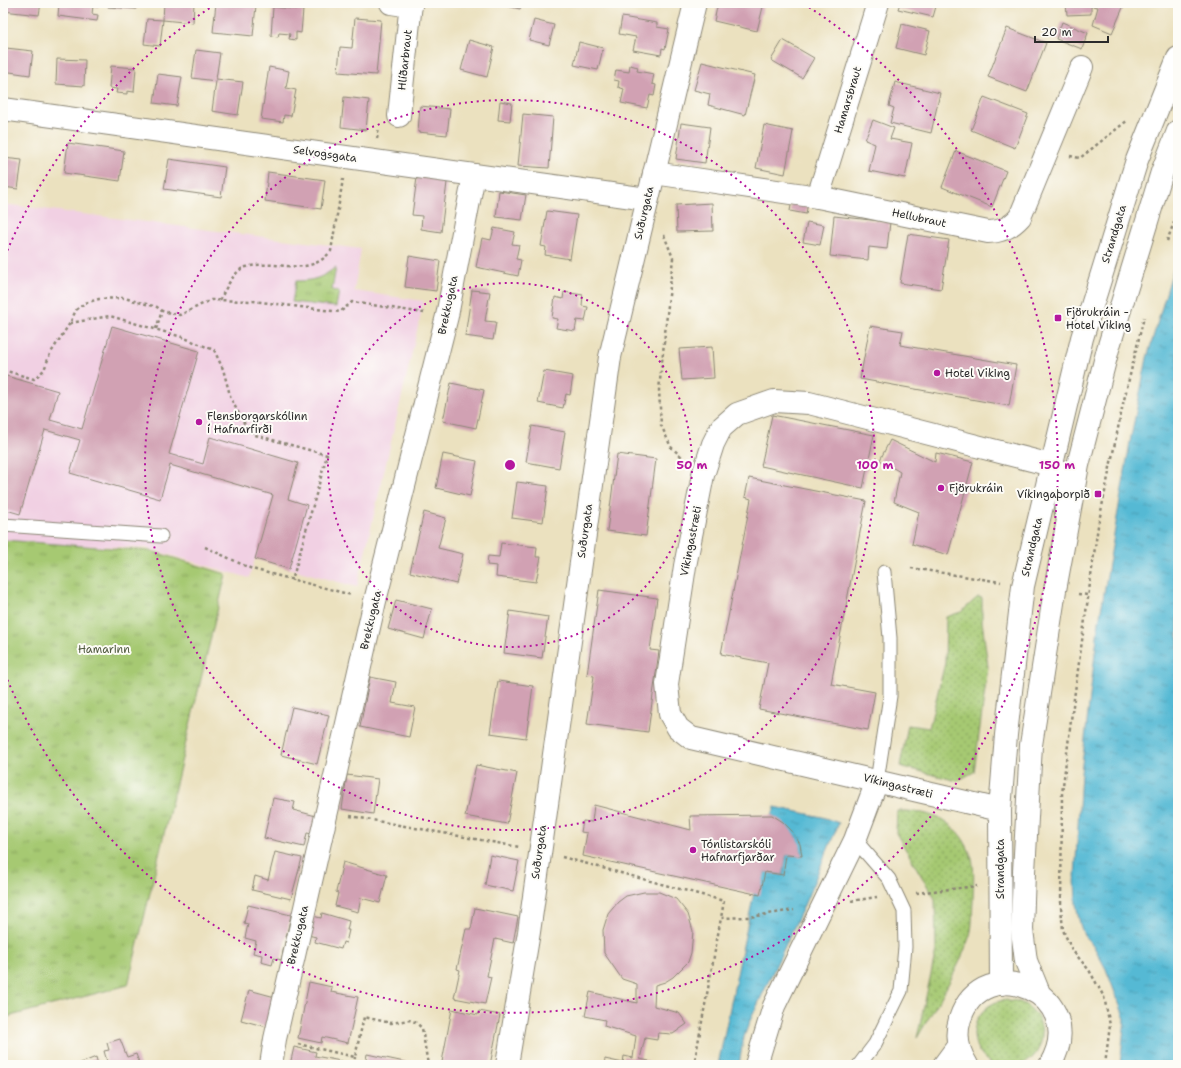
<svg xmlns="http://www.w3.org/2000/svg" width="1181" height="1068" viewBox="0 0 1181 1068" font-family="'Shantell Sans',sans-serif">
<defs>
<pattern id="grass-dots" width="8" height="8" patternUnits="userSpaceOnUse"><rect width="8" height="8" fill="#a6c972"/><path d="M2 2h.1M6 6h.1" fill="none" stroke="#87a35e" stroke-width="1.8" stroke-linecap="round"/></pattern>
<pattern id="park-tufts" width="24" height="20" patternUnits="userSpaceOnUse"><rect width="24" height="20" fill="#a6c972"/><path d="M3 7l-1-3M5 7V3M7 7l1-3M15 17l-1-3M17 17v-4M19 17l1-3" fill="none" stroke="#87a35e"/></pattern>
<pattern id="water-ripples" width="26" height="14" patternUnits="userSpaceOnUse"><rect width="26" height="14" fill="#55b9d4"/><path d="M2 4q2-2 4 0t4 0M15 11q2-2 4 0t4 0" fill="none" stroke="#4797ac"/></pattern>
</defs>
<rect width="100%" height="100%" fill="#fdfcf7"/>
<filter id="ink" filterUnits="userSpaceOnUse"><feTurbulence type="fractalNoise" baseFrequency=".025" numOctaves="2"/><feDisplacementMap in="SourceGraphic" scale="8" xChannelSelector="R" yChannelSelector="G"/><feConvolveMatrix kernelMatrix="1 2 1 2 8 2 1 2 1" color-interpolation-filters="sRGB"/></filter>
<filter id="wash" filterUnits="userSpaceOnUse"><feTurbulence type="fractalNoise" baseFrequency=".012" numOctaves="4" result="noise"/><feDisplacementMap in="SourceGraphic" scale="16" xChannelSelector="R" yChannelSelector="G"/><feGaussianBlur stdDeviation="0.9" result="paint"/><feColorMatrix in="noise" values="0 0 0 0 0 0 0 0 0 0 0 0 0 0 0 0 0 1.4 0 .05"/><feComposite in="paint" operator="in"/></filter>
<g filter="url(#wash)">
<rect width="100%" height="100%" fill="#ebe1bf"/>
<polygon fill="#f1d0e3" points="3,204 361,249 354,291 424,301 357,587 255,559 249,578 146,548 3,542"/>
<g fill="url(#grass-dots)" stroke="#687a4e">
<polygon points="978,597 982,598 982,621 988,667 974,772 957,781 900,766 908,725 929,728 945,663 946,617 961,612"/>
<path d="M897,811C932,810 961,822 972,859C975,871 973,889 973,902C972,912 973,925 970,935C958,972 936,1005 917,1038L936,951L935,899L896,833Z"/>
<circle cx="1008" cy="1034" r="34"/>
</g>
<g fill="url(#park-tufts)" stroke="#687a4e">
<path d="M336,267L332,290L339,291L336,307L292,302L296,281C313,281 322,278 336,267Z"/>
<polygon points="3,540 151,551 226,574 128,985 3,1018"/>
</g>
<g fill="url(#water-ripples)" stroke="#407280">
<polygon points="1178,253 1178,1065 1120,1065 1125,1019 1106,969 1093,945 1084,936 1080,924 1076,904 1075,878 1081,773 1098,628 1130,442 1147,358"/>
<path d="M775,807L822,817L839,823L802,910L749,1023L743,1040L739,1065H718L754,893L765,872L783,875L786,855L802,856C799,837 788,825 772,815Z"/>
</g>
<g id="blocks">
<g fill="#d1a1b3">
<polygon points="4,3 41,3 39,15 3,11"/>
<polygon points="59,3 99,3 98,7 93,6 92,14 98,15 97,21 58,16"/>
<polygon points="109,3 137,3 136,9 108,7"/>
<polygon points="164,3 194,3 193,23 163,20 160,46 144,44 147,19 163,20"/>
<polygon points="216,3 256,5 253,36 213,32"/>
<polygon points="494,3 522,3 520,9"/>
<polygon points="718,3 764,3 757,31 714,21"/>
<polygon points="900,3 937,3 933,17 898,9"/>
<polygon points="1066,3 1125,3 1112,33 1093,25 1098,7 1091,6 1091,14 1067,15"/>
<polygon points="273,7 303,10 301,33 296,32 296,40 289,39 290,34 279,33 278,37 271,36"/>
<polygon points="622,17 657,23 657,27 669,29 665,49 662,48 661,55 633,50 636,37 619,34"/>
<polygon points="355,18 381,20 376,75 338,72 340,47 352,48"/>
<polygon points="534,20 554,25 549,45 529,40"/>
<polygon points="1062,22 1088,33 1082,49 1056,39"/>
<polygon points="902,24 930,31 924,55 896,48"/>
<polygon points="1007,28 1046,43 1027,92 988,77"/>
<polygon points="469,40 494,47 487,77 461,70"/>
<polygon points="783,40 814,58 802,78 771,60"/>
<polygon points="579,42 603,48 598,70 574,65"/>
<polygon points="6,48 33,51 30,75 3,71"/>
<polygon points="196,50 220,53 216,79 243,82 238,115 212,111 216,81 192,78"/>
<polygon points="57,59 85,60 84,86 56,84"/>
<polygon points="702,62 755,75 745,115 708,105 710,94 694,90"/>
<polygon points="630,65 638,67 637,71 654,74 652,84 656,85 654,96 650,95 647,108 621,103 624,89 618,87 619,81 614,80 616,70 629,72"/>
<polygon points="111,66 136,68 134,92 127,91 127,94 116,93 117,89 109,88"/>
<polygon points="269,67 289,71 286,88 296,90 291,116 284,115 283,122 261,119"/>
<polygon points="158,74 182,77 177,106 154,103"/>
<polygon points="895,82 940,93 931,133 890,123 894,108 889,106"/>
<polygon points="344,97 369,100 366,130 341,127"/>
<polygon points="984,97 1028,114 1015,148 971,130"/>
<polygon points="500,101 512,103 510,121 498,120"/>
<polygon points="420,106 450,109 447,135 418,132"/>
<polygon points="523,114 553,117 549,168 518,166"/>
<polygon points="873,120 894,128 890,139 912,143 905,178 869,171 875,144 865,140"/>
<polygon points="681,123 710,127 705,163 676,159"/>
<polygon points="764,125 793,131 785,174 756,168"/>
<polygon points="68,143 124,151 120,181 64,173"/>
<polygon points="956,151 1006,171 992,207 942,187"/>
<polygon points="3,158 22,160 18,189 3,187"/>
<polygon points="169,159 225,167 221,197 164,189"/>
<polygon points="418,170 448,174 441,232 421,229 422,216 412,215"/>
<polygon points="268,172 325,180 321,209 265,201"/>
<polygon points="499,191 526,195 522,220 496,217"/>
<polygon points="792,200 808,202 806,214 790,211"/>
<polygon points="712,203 713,231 677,232 676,205"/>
<polygon points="547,211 577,215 570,259 545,255 546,247 541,246"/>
<polygon points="834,216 890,222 887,249 869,247 868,260 830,256"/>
<polygon points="807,222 824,225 820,245 803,242"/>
<polygon points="494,228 515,232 512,244 519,245 516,259 521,260 518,276 476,267 482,238 491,240"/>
<polygon points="908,234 949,240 941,289 900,283"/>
<polygon points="409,256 440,261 436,291 405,287"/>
<polygon points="472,290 490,292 485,321 496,322 493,340 465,336"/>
<polygon points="564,292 583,295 582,306 588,307 585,321 577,320 575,331 556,328 558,319 552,318 555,297 563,299"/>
<polygon points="112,326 199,351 169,454 203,464 210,437 298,463 288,499 307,505 289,569 255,559 273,495 170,465 160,499 70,473 80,440 45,430 20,514 3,509 3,375 58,391 50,420 82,429"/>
<polygon points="870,326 903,331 900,345 1016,365 1009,406 860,379"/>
<polygon points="712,347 714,378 682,380 679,349"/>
<polygon points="544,371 573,376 570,395 566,394 563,408 538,403"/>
<polygon points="451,383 484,390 476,428 443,421"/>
<polygon points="772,415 874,435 863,488 761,466"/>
<polygon points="532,426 565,432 559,468 526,462"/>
<polygon points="890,440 935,462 936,453 973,462 948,555 912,544 919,512 894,502 900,472 880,460"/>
<polygon points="443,454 477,461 470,496 436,488"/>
<polygon points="617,454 656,459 646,536 607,531"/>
<polygon points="749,478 866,501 831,684 875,692 868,730 759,709 768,663 721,654 751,499 745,497"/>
<polygon points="517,482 548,486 543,522 512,518"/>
<polygon points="424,512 446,518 438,548 463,554 456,584 410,572"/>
<polygon points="501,543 537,547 536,557 541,557 536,582 496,577 497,566 487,565 488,556 499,557"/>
<polygon points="599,590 657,598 650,650 659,651 648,732 587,724 594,676 587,675"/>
<polygon points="396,600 432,609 424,639 388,629"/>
<polygon points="510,611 548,617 542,658 504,653"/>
<polygon points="370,677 396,682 392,703 415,707 409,737 360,727"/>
<polygon points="498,681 533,686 526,738 490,733"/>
<polygon points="292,707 329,715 317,764 281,755"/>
<polygon points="476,765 517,773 507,824 465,816"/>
<polygon points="347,775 378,779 373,814 342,809"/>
<polygon points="273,798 295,802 293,810 316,816 312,834 307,833 304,847 264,838"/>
<polygon points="594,805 691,830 690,816 772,815 783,822 792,831 800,844 802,856 786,855 783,875 765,872 760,895 583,856 587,833 581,832 583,821 592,822"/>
<polygon points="275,852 302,858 291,899 252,890 255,876 268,880"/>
<polygon points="490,855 519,861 513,891 485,885"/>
<polygon points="343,862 387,875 380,903 361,898 358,912 335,906 338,893 336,892"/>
<polygon points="644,892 659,892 676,899 688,914 693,931 691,953 688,962 673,977 665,982 655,985 654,1006 679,1013 687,1024 673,1034 658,1033 657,1040 645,1038 640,1059 649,1061 648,1065 604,1065 605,1059 623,1063 624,1056 633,1058 636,1036 604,1026 605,1020 585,1016 590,992 637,1003 637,984 622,979 604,953 603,930 608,914 618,902 626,896"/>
<polygon points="248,905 291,915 281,960 274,958 272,965 261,962 262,955 253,953 256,941 245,938 248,924 244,923"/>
<polygon points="475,908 518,917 513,943 495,939 487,976 491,977 485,1004 454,998 460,970 457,969 466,929 471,929"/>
<polygon points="322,913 349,921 347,930 349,930 346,943 343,942 341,949 315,942 316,937 308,935 313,916 321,918"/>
<polygon points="309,982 332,987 331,992 358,997 348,1043 322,1037 321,1043 298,1038"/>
<polygon points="249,990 275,997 267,1027 241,1020"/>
<polygon points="452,1009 478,1015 479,1011 500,1015 490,1065 469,1062 468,1065 457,1065 442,1062"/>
<polygon points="120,1039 127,1057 136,1054 140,1065 108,1065 104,1051 109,1050 107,1043"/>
<polygon points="294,1047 316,1052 315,1056 351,1063 351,1065 290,1065"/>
<polygon points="367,1054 414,1064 414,1065 365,1065"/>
<polygon points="96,1057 98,1065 76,1065"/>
</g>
</g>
</g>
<g filter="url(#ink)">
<use href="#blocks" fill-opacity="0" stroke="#8b8675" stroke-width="1"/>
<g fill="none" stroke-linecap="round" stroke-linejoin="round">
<g stroke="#8b8675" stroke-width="15">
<g id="service">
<polyline points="3,525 161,536"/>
<polyline points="877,781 890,696 890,638 884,572"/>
<polyline points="855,840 889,879 904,911 905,947 901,991 875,1044 859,1065"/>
</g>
</g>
<g stroke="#8b8675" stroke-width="24">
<g id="minor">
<polyline points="391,3 411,6"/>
<polyline points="3,109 647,199"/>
<polyline points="399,116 411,3"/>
<path d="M654,173L818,197L988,232C1002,232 1011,227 1020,217L1082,67"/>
<polyline points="818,197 878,3"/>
<path d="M1000,810L691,738L678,728L670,714L667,684L685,566L703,475L713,444L721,428L737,414L774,401L809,403L1051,465C1066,477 1065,496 1066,514"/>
<polyline points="271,1065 275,1039 375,601 447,316 474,175"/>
<polyline points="507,1065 529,932 610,357 695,3"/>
<polyline points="756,1065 774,1006 855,840 877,781"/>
</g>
</g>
<g stroke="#8b8675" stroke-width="24">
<g id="secondary">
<polyline points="1001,984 1000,810 1006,735 1023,586 1082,338 1137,160 1178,58"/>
<polyline points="1039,993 1026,961 1022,930 1024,872 1031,745 1055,590 1078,465 1108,349 1162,172 1178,131"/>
<polyline points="944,1065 958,1046"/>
<path d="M967,1065C958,1051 955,1035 960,1019C983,948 1092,994 1050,1065"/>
</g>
</g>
<g stroke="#8b8675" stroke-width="2.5" stroke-dasharray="3 3" stroke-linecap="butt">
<polyline points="377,139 379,128"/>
<polyline points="1070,156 1080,158 1128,120"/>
<polyline points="664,235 673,258 659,390 661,425 671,447 683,458"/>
<polyline points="1167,241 1178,212"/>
<path d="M220,300C225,290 231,277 240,270C242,267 248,267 251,266C280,260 309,278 331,251L343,179"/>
<polyline points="70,323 110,316 182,337 214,350 223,369 231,399 244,423 255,435 327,455 292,581"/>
<polyline points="156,329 162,311"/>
<polyline points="3,370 34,379 44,370 50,354 70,323 76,310 85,303 99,299 124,298 157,307 162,311 180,315 211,300 253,301 340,312 352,302 424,313"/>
<polyline points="205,547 252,569 352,595"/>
<polyline points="911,568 1001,582"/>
<polyline points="1078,594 1088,595"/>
<polyline points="350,816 519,847"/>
<polyline points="562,857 724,901 721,918"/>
<polyline points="916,893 977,886"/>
<polyline points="851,901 877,897"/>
<polyline points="298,1044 355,1057 364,1017 391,1023 409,1020 415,1022 422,1028 428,1065"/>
<polyline points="354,1065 355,1057"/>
<polyline points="694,1065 721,918 749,917 794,910"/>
<polyline points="1105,1065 1110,1025 1104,997 1089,970 1072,950 1063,930 1061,907 1062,794 1071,720 1098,526 1123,404 1144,317"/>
</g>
<use href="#service" stroke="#fff" stroke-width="13"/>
<use href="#minor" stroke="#fff" stroke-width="22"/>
<use href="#secondary" stroke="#fff" stroke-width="22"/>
</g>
</g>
<g fill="none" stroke="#b5179e" stroke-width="2" stroke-dasharray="2 4">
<circle cx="510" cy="465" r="182"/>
<circle cx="510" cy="465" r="365"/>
<path d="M5 256A547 547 0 0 1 216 4M804 4A547 547 0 1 1 5 674"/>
</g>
<g fill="#b5179e" stroke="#fdfcf7" stroke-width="1.5">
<rect x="1054" y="314" width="8" height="8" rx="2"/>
<circle cx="937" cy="373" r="4"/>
<circle cx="199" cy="422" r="4"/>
<circle cx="941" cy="488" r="4"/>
<rect x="1094" y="490" width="8" height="8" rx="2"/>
<circle cx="693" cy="850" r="4"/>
</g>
<g text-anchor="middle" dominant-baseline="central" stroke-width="4" stroke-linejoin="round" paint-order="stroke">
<g font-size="11" fill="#2b2b2b" stroke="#fdfcf7">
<text transform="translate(405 60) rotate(-84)">Hlíðarbraut</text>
<text transform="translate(848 100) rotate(-73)">Hamarsbraut</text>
<text transform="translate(325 154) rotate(8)">Selvogsgata</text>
<text transform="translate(644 213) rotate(-77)">Suðurgata</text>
<text transform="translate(919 218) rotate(12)">Hellubraut</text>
<text transform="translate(1114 234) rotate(-73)">Strandgata</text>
<text transform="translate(448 305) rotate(-78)">Brekkugata</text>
<text transform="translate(585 531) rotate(-82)">Suðurgata</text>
<text transform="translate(691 541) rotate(-79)">Víkingastræti</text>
<text transform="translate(1032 547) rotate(-77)">Strandgata</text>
<text transform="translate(371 620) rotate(-77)">Brekkugata</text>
<text transform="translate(898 786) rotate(14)">Víkingastræti</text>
<text transform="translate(539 852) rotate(-82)">Suðurgata</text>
<text transform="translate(1000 869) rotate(-90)">Strandgata</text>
<text transform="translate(298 935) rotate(-77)">Brekkugata</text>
</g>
<g font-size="11" fill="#2b2b2b" stroke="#fdfcf7" text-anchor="start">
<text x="1066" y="312">Fjörukráin -<tspan x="1066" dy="13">Hotel Viking</tspan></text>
<text x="945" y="373">Hotel Viking</text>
<text x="207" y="416">Flensborgarskólinn<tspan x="207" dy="13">í Hafnarfirði</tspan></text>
<text x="949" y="488">Fjörukráin</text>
<text x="1090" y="494" text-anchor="end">Víkingaþorpið</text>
<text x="701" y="844">Tónlistarskóli<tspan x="701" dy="13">Hafnarfjarðar</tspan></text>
</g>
<g font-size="11" fill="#505a40" stroke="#fdfcf7">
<text x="104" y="649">Hamarinn</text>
</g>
</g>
<circle cx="510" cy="465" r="6" fill="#b5179e" stroke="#fdfcf7" stroke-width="2"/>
<g font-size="12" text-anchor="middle" font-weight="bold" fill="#b5179e" stroke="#fdfcf7" stroke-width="4" stroke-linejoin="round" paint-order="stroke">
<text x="692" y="469">50 m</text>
<text x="875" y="469">100 m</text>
<text x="1057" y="469">150 m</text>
</g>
<rect width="1181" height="1068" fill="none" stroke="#fdfcf7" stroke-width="16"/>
<path d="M1035 36v6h73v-6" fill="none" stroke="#2b2b2b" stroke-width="2"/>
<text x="1041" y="36" font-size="12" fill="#2b2b2b" stroke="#fdfcf7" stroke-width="3" paint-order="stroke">20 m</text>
</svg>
